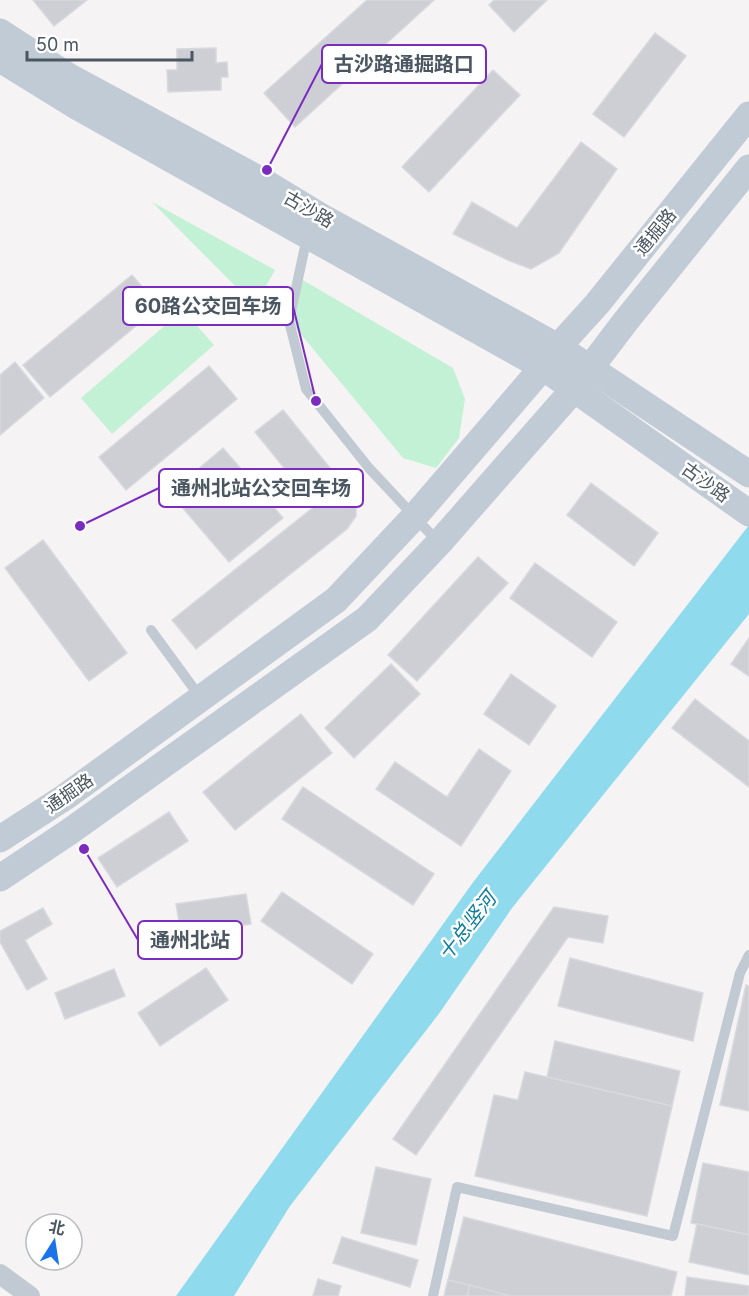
<svg xmlns="http://www.w3.org/2000/svg" width="749" height="1296" viewBox="0 0 749 1296" font-family="Inter,'Noto Sans SC',sans-serif">
<rect width="100%" height="100%" fill="#f5f3f3"/>
<g fill="#c3f1d5">
<polygon points="152,202 275,270 255,306"/>
<polygon points="301,279 453,368 465,399 459,438 436,468 403,458 286,316"/>
<polygon points="183,310 214,345 112,434 81,398"/>
</g>
<polygon fill="#90daee" points="749,525 749,614 512,908 438,1015 290,1206 234,1296 176,1296 474,881"/>
<g fill="#cdcfd5" stroke="#d7d9de" stroke-width="1.5">
<polygon points="33,0 87,0 54,26"/>
<polygon points="367,0 434,0 295,127 264,93"/>
<polygon points="494,0 547,0 514,32 489,5"/>
<polygon points="655,33 686,56 624,137 593,114"/>
<polygon points="216,48 216,63 227,62 228,77 221,77 221,90 168,92 167,70 177,70 177,49"/>
<polygon points="493,70 520,95 429,192 402,167"/>
<polygon points="581,142 617,169 559,253 531,269 510,261 453,234 472,202 517,228"/>
<polygon points="132,275 159,307 50,397 23,365"/>
<polygon points="15,362 44,398 0,435 0,375"/>
<polygon points="209,366 237,399 126,490 99,457"/>
<polygon points="283,410 356,500 356,516 347,529 196,649 172,620 315,506 255,432"/>
<polygon points="223,448 283,518 229,562 170,493"/>
<polygon points="591,483 658,533 634,566 567,515"/>
<polygon points="43,540 127,653 89,681 5,568"/>
<polygon points="478,557 508,583 417,681 388,655"/>
<polygon points="535,563 617,622 592,657 510,598"/>
<polygon points="749,638 749,676 731,664"/>
<polygon points="391,664 420,694 354,758 325,728"/>
<polygon points="511,674 556,706 529,745 484,714"/>
<polygon points="695,699 749,741 749,787 672,728"/>
<polygon points="301,714 332,753 235,830 203,792"/>
<polygon points="479,749 511,771 461,846 376,789 395,762 447,797"/>
<polygon points="303,787 434,874 413,905 282,819"/>
<polygon points="169,812 188,841 117,887 98,858"/>
<polygon points="282,892 373,954 352,984 261,921"/>
<polygon points="246,894 251,924 181,934 176,904"/>
<polygon points="554,907 608,916 603,943 568,937 416,1155 393,1139"/>
<polygon points="43,908 52,924 25,940 47,979 27,990 0,942 0,931"/>
<polygon points="570,958 703,993 693,1041 558,1006"/>
<polygon points="206,968 228,1000 160,1046 138,1013"/>
<polygon points="114,969 125,996 65,1019 55,993"/>
<polygon points="746,985 749,986 749,1111 720,1105"/>
<polygon points="555,1041 680,1071 672,1106 547,1077"/>
<polygon points="525,1072 672,1106 647,1216 475,1176 494,1095 518,1100"/>
<polygon points="703,1163 749,1172 749,1235 691,1223"/>
<polygon points="376,1167 431,1179 416,1245 361,1233"/>
<polygon points="464,1217 677,1272 671,1296 510,1296 448,1280"/>
<polygon points="697,1224 749,1235 749,1275 689,1262"/>
<polygon points="342,1237 418,1260 410,1287 333,1263"/>
<polygon points="687,1277 749,1286 749,1296 685,1296"/>
<polygon points="318,1279 341,1286 338,1296 313,1296"/>
<polygon points="448,1280 470,1285 467,1296 444,1296"/>
<polygon points="470,1285 510,1296 467,1296"/>
</g>
<g fill="none" stroke-linecap="round" stroke-linejoin="round">
<g stroke="#c1cad2" stroke-width="10">
<polyline points="307,237 289,321 306,389 369,468 439,543"/>
<polyline points="151,630 200,697"/>
<polyline points="433,1296 457,1187 673,1236 740,973 749,955"/>
</g>
<polyline stroke="#c1cad2" stroke-width="20" points="0,1274 30,1296"/>
<g stroke="#c1cbd6" stroke-width="27">
<polyline points="0,32 68,76 264,182 320,216 558,347 749,474"/>
<polyline points="0,59 78,107 543,367 749,513"/>
<polyline points="0,839 65,797 336,600 415,516 543,367 558,347 597,304 749,115"/>
<polyline points="0,878 69,832 367,619 439,543 575,388 625,322 749,168"/>
</g>
</g>
<g text-anchor="middle" dominant-baseline="central" stroke-width="5" stroke-linejoin="round" paint-order="stroke">
<g font-size="18" fill="#4a5661" stroke="#fff">
<text transform="translate(309 209) rotate(30)">古沙路</text>
<text transform="translate(655 232) rotate(-51)">通掘路</text>
<text transform="translate(706 482) rotate(36)">古沙路</text>
<text transform="translate(69 793) rotate(-35)">通掘路</text>
</g>
<g font-size="20" font-style="italic" fill="#0c7c9b" stroke="#fff">
<text transform="translate(467 926) rotate(-52)">十总竖河</text>
</g>
</g>
<path fill="none" stroke="#7b2cbf" stroke-width="2" d="M267 170L322 64M316 401L293 306M80 526L159 488M84 849L138 940"/>
<g fill="#7b2cbf" stroke="#fff" stroke-width="2">
<circle cx="267" cy="170" r="6"/>
<circle cx="316" cy="401" r="6"/>
<circle cx="80" cy="526" r="6"/>
<circle cx="84" cy="849" r="6"/>
</g>
<g fill="#fff" stroke="#7b2cbf" stroke-width="2">
<rect x="322" y="45" width="164" height="38" rx="6"/>
<rect x="123" y="287" width="170" height="38" rx="6"/>
<rect x="159" y="469" width="204" height="38" rx="6"/>
<rect x="138" y="921" width="104" height="38" rx="6"/>
</g>
<g font-size="20" text-anchor="middle" font-weight="bold" fill="#4a5661">
<text x="404" y="71">古沙路通掘路口</text>
<text x="208" y="313">60路公交回车场</text>
<text x="261" y="495">通州北站公交回车场</text>
<text x="190" y="947">通州北站</text>
</g>
<g transform="translate(54 1242) rotate(12)"><circle r="28" fill="#ffffff" stroke="#b7bbc0" stroke-width="1.5"/>
<path d="M0-4.5L10 22L0 15L-10 22Z" fill="#1a73e8"/>
<text y="-9" font-size="16" font-weight="bold" text-anchor="middle" fill="#4a5661">北</text>
</g>
<path d="M27 51v9h165v-9" fill="none" stroke="#4a5661" stroke-width="3"/>
<text x="36" y="51" font-size="18" fill="#4a5661" stroke="#ffffff" stroke-width="4.5" paint-order="stroke">50 m</text>
</svg>
